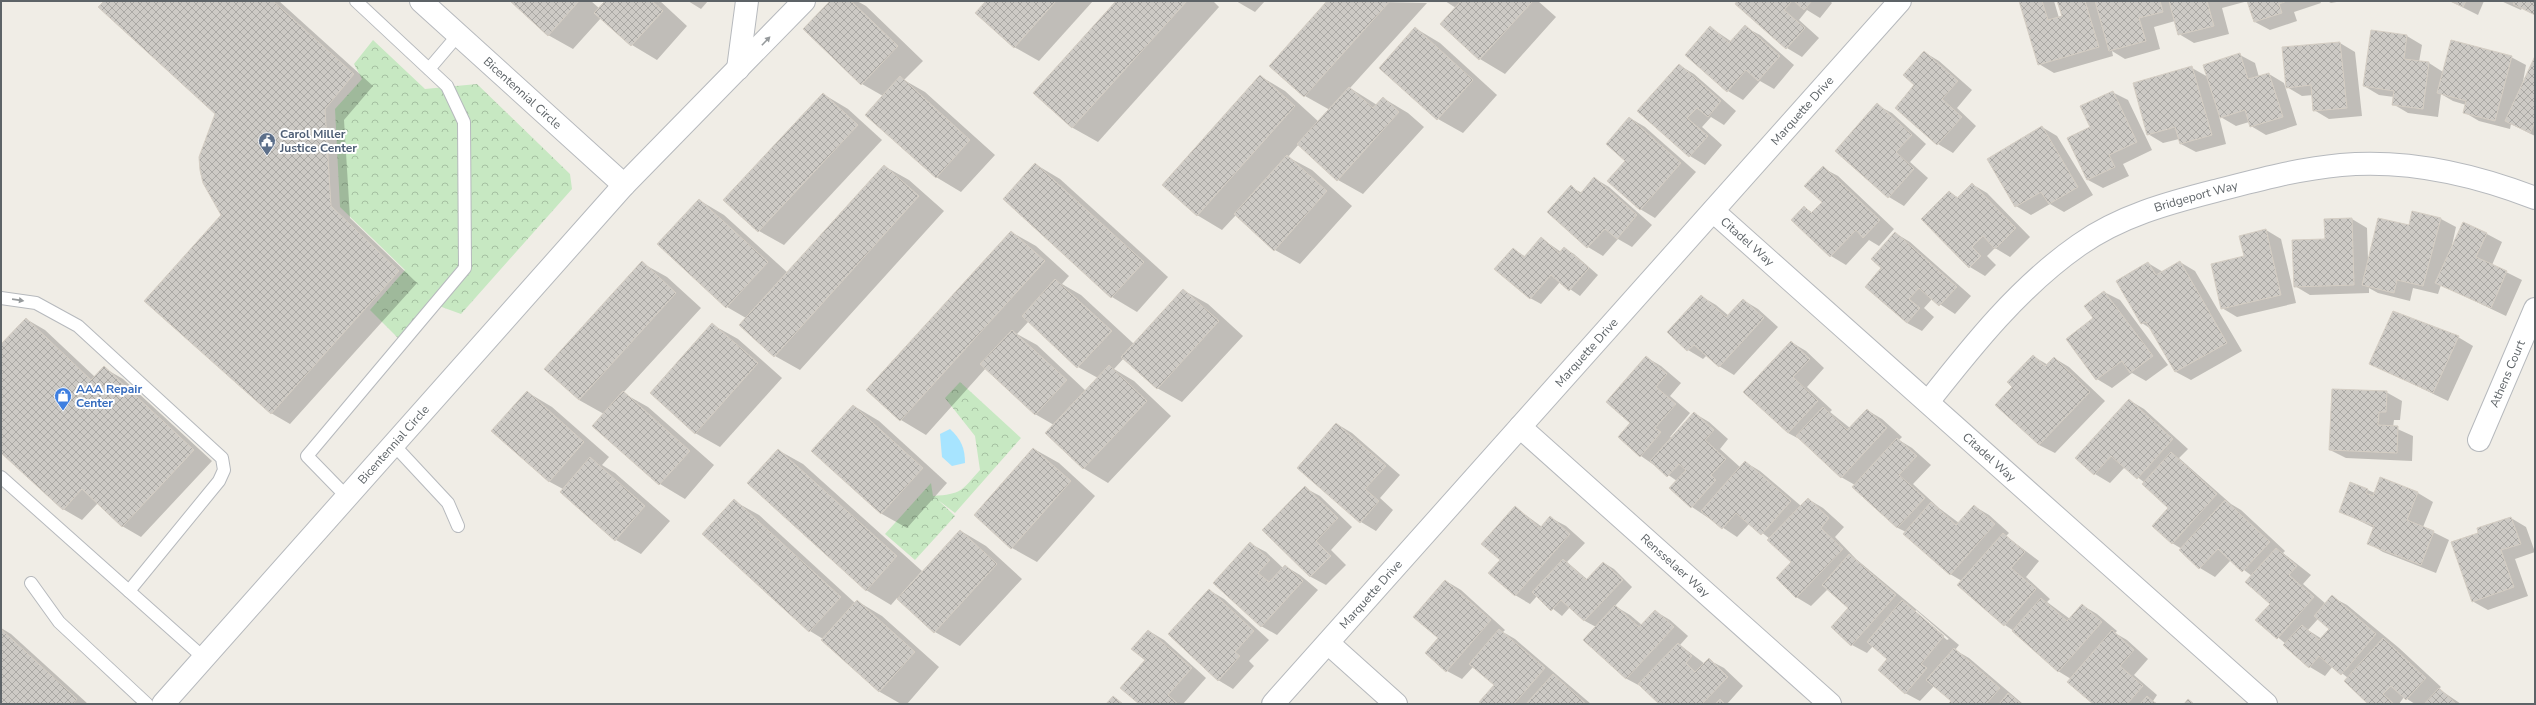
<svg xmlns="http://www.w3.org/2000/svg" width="2536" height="705" viewBox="0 0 2536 705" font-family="'Nunito Sans',sans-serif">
<defs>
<pattern id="forest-crowns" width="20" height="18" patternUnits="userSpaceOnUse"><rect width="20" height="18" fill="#c7e8c2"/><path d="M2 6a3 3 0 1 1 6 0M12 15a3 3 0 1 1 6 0" fill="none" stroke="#a5c0a1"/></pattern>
<pattern id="building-cross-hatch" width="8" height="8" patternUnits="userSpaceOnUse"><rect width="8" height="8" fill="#cdcac5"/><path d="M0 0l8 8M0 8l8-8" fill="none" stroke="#aaa8a4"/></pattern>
</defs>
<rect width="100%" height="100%" fill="#f0ede6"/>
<g fill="url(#forest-crowns)">
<polygon points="373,40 425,89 477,84 570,174 572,189 461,314 428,302 402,342 370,310 405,270 340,207 335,109 362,79 354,64"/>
<path d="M960,382L1021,438L955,513L938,500L955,516L915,560L885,534L931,483L933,496C962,494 961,491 980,470L975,436L945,398Z"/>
</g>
<path fill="#a7e4ff" d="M950,429C961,439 965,448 965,463L952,466L942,457L940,434Z"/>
<g fill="#0003" fill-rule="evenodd">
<polygon points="105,1 279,1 373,86 344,120 350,218 417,283 290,424 271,413 222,215 217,113"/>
<polygon points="511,1 591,1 600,9 606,1 660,1 687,26 657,60 632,45 601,18 573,49 548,35"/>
<polygon points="688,1 708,1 701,9"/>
<polygon points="832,1 857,1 866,6 923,61 904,80 925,92 995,155 961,192 936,177 883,96 862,84"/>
<polygon points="987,1 1093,1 1039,61 1014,47"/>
<polygon points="1117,1 1213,1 1219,7 1098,142 1073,128 1034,93"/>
<polygon points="1236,1 1265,1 1255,12"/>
<polygon points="1328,1 1427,3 1350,88 1377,105 1383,98 1408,113 1424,127 1363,194 1338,180 1299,144 1288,157 1312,170 1352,206 1300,264 1275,250 1236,215 1222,230 1197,215 1260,76 1285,91 1319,122 1330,110 1305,96"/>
<polygon points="1445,1 1538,1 1556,17 1505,74 1480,59 1441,24 1456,8"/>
<polygon points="1738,1 1830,1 1832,3 1820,18 1807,10 1799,20 1819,38 1802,57 1787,48 1736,4"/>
<polygon points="2020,1 2054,1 2059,18 2063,17 2058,1 2320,1 2321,3 2294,12 2297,21 2270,30 2255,22 2248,1 2222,8 2229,34 2194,43 2179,34 2175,21 2154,27 2160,49 2125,59 2112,51 2113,56 2054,73 2039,64"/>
<polygon points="2327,1 2342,1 2331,3"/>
<polygon points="2450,1 2484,1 2478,15"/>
<polygon points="2501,1 2535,1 2535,15 2522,8 2521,10"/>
<polygon points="1710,27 1732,42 1745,27 1760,35 1794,65 1774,89 1760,81 1743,100 1728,91 1686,55"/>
<polygon points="1415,28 1440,43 1497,95 1463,133 1438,119"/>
<polygon points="2407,36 2422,45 2419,62 2429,63 2443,72 2511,57 2526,65 2522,87 2535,58 2535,136 2511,124 2510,129 2479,121 2464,112 2466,105 2453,101 2441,94 2438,117 2408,113 2393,104 2394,97 2379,95 2364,86"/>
<polygon points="2340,43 2355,52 2362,116 2329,119 2314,110 2313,95 2302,96 2287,87"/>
<polygon points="1924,52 1939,61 1972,90 1957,108 1976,126 1953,153 1938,144 1916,85"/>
<polygon points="2240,55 2255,63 2259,77 2269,74 2284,83 2297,125 2266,135 2251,126 2249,122 2236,126 2219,116 2226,144 2196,152 2181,144 2179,139 2163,143 2148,134 2192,68 2208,77"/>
<polygon points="1679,65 1694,74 1736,111 1724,125 1711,117 1702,127 1722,145 1705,165 1690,156"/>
<polygon points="2112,92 2128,100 2152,150 2123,164 2129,176 2103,188 2088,180 2068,139 2091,128"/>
<polygon points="823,94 848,109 882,140 784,245 759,231"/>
<polygon points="1877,105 1892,113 1926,144 1910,162 1928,178 1904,206 1889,197"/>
<polygon points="1630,118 1645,127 1696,172 1655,218 1640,209 1626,160"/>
<polygon points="2042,127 2057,136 2093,195 2064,212 2050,204 2031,215 2016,206"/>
<polygon points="1035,164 1060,179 1168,277 1137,312 1112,297 1004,199"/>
<polygon points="884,166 909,180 944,211 800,370 775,356 746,318 727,307 699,200 724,215 788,273"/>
<polygon points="1823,168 1838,176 1894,229 1879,246 1869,240 1846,265 1831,256 1792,220 1804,207 1813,213 1823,202"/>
<polygon points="1594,178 1609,187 1652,225 1632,247 1618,239 1603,256 1588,247 1548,212 1571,187 1582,193"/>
<polygon points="1972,184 1987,193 2030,237 2010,257 1995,248 1987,256 1996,265 1985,276 1970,267 1922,219 1949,192 1959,198"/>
<polygon points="2413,212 2441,219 2456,227 2451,250 2487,234 2502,242 2492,265 2522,280 2506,316 2441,285 2438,294 2413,288 2410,301 2378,293 2369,288 2369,293 2310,295 2295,286 2326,240 2325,220 2352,219 2367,228 2368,259 2409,226"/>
<polygon points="2266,230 2281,239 2296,303 2237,317 2222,308 2245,257"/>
<path d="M1011,232L1036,246L1069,276L1062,284L1081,295L1134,344L1183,290L1208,304L1243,336L1182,402L1157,388L1124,358L1114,369L1134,381L1171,416L1108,483L1083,468L1054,425L1035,414L986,368L926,435L901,420L867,390ZM1029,321L1078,367L1098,378L1086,391L1037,345L1017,334Z"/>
<polygon points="1895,233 1910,242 1971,296 1955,314 1932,299 1924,308 1934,317 1922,331 1907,323 1883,268"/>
<polygon points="1541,238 1561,252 1564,248 1574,254 1598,275 1580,296 1560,282 1541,304 1530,298 1513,249 1526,257"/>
<polygon points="2180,262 2195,271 2242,351 2191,380 2176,372 2151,329 2142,323 2148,263 2163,272"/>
<polygon points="642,263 667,277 701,308 623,393 648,407 714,465 685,499 660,484 604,414 579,400"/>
<polygon points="2104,292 2120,300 2168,365 2146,381 2132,373 2112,388 2097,379 2095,319"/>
<polygon points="1701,296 1716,305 1729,316 1743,300 1758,309 1778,327 1734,375 1719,366 1707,355 1703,359 1688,350 1668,332"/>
<polygon points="26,319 45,330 95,377 104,368 123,379 212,461 141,537 122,526 98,503 82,520 63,509 1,451 1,346"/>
<polygon points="713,325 738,339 782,378 720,447 695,433"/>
<polygon points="2458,337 2473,346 2448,401 2371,364"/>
<polygon points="1791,342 1806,351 1824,368 1807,387 1832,410 1830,412 1850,428 1867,410 1882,419 1902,437 1899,440 1912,448 1931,465 1913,484 1939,508 1959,523 1974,506 1989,515 2009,533 2006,536 2039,561 2026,577 2050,599 2047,602 2070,619 2082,605 2097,614 2117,631 2115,633 2127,640 2148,659 2134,675 2157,695 2153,701 2158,704 2094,704 2071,679 2058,671 2014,631 2005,625 1962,581 1950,574 1906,532 1898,528 1854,487 1855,485 1841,477 1803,441 1788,433"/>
<polygon points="2033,356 2048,365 2054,358 2069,367 2105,401 2055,453 2039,445 1997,404 2014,387"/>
<path d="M1646,357L1661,366L1681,383L1670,396L1690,413L1670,437L1672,438L1694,413L1709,422L1728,439L1720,449L1741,468L1745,462L1760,471L1801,506L1808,499L1823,508L1844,527L1835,537L1856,559L1959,645L1955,650L1969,658L2023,704H1950L1952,701L1934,686L1920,701L1905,693L1889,659L1873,646L1867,653L1852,645L1849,608L1828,589L1811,606L1796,597L1792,562L1770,539L1750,523L1737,537L1692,507L1677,481L1641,456L1631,422ZM1916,610L1949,639L1947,640L1915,612Z"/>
<polygon points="527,392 552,407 609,457 602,465 615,473 670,521 641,554 616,540 563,489 550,482 492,431"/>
<polygon points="2386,392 2402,401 2400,420 2394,420 2393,427 2413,436 2412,461 2346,458 2330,450"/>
<path d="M2129,400L2144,409L2188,449L2179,458L2231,504L2241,510L2285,551L2283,553L2311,575L2303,584L2326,604L2332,597L2347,605L2399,648L2441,687L2439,689L2461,704H2415L2404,697L2399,704H2370L2348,678L2333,666L2325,676L2310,667L2285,645L2286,644L2257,620L2271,604L2252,576L2231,560L2215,577L2200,568L2181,550L2182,549L2172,543L2170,508L2145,483L2125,467L2110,483L2095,474ZM2318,619L2330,629L2322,639L2308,630Z"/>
<polygon points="854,406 879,421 947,483 907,528 882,514 813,451"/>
<polygon points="1337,424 1352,433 1400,475 1380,498 1393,510 1376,531 1361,522 1298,468"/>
<polygon points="1034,449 1059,463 1095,496 1037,562 1012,548"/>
<polygon points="778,450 803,464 922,571 902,593 903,594 961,531 986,546 1022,579 960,646 935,632 897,598 891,605 866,590"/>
<polygon points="2351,483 2375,493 2418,493 2433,502 2423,527 2449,540 2436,573 2383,552 2368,543 2374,528 2340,511"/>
<polygon points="1305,488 1320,496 1352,527 1331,550 1346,565 1326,585 1311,577 1264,530"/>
<polygon points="734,501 759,515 855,603 857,601 882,616 939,667 907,704 901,704 880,692 823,639 810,631"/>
<polygon points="1515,507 1542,527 1551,518 1566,526 1585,543 1567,562 1588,580 1604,563 1614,569 1632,587 1615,606 1630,615 1642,625 1655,611 1670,620 1688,636 1680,645 1705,664 1709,660 1724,668 1743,686 1727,704 1661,704 1642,687 1627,679 1584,640 1596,627 1585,621 1570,607 1562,616 1537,596 1530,604 1515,595 1501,560"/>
<polygon points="2511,518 2526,527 2535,552 2515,559 2528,596 2488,610 2472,601 2480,534"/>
<polygon points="1251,544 1266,552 1283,568 1285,566 1300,575 1318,590 1277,635 1261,626"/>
<polygon points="1446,581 1461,590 1505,630 1503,632 1515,639 1591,704 1483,704 1495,685 1473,667 1462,679 1447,671 1440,638"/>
<polygon points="1209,590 1224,599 1269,640 1249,661 1254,666 1233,689 1218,680"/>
<polygon points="1,628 11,634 88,704 1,704"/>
<polygon points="1149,631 1164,640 1206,678 1183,704 1140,704"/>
</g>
<g fill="url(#building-cross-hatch)" stroke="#d5cec4">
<polygon points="104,1 273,1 354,74 325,109 331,206 399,271 271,414 144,301 221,215 203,183 200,170 199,157 215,114 98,7"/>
<polygon points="510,1 579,1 548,36"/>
<polygon points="605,1 652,1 663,11 631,46 594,13"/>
<polygon points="830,1 851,1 898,46 861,85 803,29"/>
<polygon points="986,1 1056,1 1014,48 975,13"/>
<polygon points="1116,1 1187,1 1072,128 1033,93"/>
<polygon points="1327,1 1390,1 1304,97 1269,66"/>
<polygon points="1461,1 1531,1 1532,2 1479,60 1440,24"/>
<polygon points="1737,1 1792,1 1784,10 1805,28 1786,49 1735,4"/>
<polygon points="1794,1 1812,1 1804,10"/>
<polygon points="2019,1 2042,1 2048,20 2062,16 2057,1 2085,1 2099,47 2038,65"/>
<polygon points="2095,1 2160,1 2163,12 2139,18 2146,41 2109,51"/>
<polygon points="2169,1 2207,1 2214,26 2178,35"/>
<polygon points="2247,1 2287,1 2279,4 2282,13 2254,22"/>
<polygon points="2450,1 2466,1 2463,7"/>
<polygon points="2515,1 2535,1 2535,15 2513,4"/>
<polygon points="1745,25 1780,56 1758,81 1746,70 1727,92 1685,55 1710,26 1729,43"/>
<polygon points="1415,27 1473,80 1437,120 1379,68"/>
<polygon points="2371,30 2407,35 2404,59 2429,62 2423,109 2392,105 2394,91 2363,86"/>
<polygon points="2451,40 2512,56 2495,121 2463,113 2466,101 2437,93"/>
<polygon points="2340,42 2347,108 2313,111 2311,85 2286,88 2282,47"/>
<polygon points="1924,51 1958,81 1942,99 1962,117 1937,145 1895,108 1914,85 1903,75"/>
<polygon points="2240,53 2248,79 2269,73 2283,117 2250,127 2245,110 2220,118 2203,65"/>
<polygon points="2535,56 2535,122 2530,133 2505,121"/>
<polygon points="1679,64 1721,101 1708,117 1697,108 1687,118 1708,136 1689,157 1637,111"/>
<polygon points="2192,66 2212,135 2180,144 2175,127 2147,135 2133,83"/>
<polygon points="1260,75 1295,106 1197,216 1162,185"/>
<polygon points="900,76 970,140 936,178 865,115"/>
<polygon points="1349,87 1373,108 1383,97 1399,112 1337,181 1297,144"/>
<polygon points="2113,91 2137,142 2109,155 2115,167 2087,180 2067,138 2090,127 2080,106"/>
<polygon points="823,93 858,125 758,232 723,200"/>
<polygon points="1877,103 1912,135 1896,152 1914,169 1888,198 1835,151"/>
<polygon points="1629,117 1681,163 1640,210 1607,181 1625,161 1606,144"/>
<polygon points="2042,126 2078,187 2049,204 2041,192 2015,207 1987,159"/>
<polygon points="1287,155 1327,191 1274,251 1234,214"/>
<polygon points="1035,163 1144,262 1111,298 1003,199"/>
<polygon points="884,165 919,196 774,357 739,325"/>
<polygon points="1823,166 1880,220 1863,238 1856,230 1830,257 1791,220 1804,206 1811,213 1822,202 1804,186"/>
<polygon points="1594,177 1637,215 1617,239 1605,229 1587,248 1547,212 1571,185 1580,194"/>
<polygon points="1972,183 2016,228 1995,249 1983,236 1972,247 1981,256 1969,268 1921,219 1949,191 1957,198"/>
<polygon points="699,199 768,262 726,308 657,244"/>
<polygon points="2412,211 2441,218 2423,286 2397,280 2394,293 2362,285 2378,218 2409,225"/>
<polygon points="2352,218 2354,285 2294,287 2292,240 2325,239 2324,219"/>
<polygon points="2463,222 2487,233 2476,257 2507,271 2491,308 2435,283"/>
<polygon points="2266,229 2281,295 2221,309 2211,264 2244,256 2239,236"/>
<polygon points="1011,231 1045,261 900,421 866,390"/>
<polygon points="1895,232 1957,287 1939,306 1919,288 1909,299 1920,308 1907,323 1865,287 1881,268 1871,259"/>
<polygon points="1541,237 1559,253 1564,247 1589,268 1569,291 1551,275 1530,299 1494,269 1513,248 1524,257"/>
<polygon points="642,261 676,293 579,400 544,369"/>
<polygon points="2180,261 2227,343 2175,372 2146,322 2141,324 2116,281 2148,262 2156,275"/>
<polygon points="1055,279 1112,331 1077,368 1022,316"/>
<polygon points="1183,289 1219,321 1157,389 1121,357"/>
<polygon points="2104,291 2153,356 2130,373 2122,361 2096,380 2066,339 2093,318 2084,306"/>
<polygon points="1701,295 1726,317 1743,299 1764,318 1719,367 1694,345 1687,351 1667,332"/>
<polygon points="2393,311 2459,336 2433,393 2369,364"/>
<polygon points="26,318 91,380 104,366 194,450 122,527 82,489 63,510 1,453 1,344"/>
<polygon points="712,323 758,363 695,434 650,393"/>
<polygon points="1012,330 1067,380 1035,415 980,364"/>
<polygon points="1791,341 1810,359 1793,377 1818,401 1788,433 1743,392"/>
<polygon points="2033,355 2045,366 2054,357 2090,392 2039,445 1995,405 2012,387 2007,382"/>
<polygon points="1646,356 1667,374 1656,387 1676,404 1655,428 1661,432 1640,457 1618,437 1630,423 1606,402"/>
<polygon points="1109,365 1147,401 1083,469 1045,433"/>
<polygon points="2332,389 2387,391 2386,412 2379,412 2378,425 2398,426 2397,453 2329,450"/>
<polygon points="527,391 584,442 549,482 491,431"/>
<polygon points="623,391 690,451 659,485 592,426"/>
<polygon points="2129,399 2173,439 2137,479 2111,456 2094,475 2075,458"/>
<polygon points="853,405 923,468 881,514 811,451"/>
<polygon points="1823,407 1847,430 1867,409 1887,428 1841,478 1796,436"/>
<polygon points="1694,412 1714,430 1705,440 1726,459 1711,475 1716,480 1691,508 1669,488 1686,470 1679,464 1667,477 1650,461"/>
<polygon points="1336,423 1386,466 1365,489 1379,501 1360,523 1297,468"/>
<polygon points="1897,438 1917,456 1899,475 1925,498 1897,528 1852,487"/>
<polygon points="1033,448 1071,481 1011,549 974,515"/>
<polygon points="778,449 897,556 866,591 747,483"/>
<polygon points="2171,452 2217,494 2172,544 2152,526 2168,508 2142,484"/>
<polygon points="590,457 645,506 615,541 560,492"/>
<polygon points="1745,461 1791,501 1761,535 1736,513 1722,529 1701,511"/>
<polygon points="2380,477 2418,492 2407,520 2434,531 2421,565 2367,544 2374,526 2339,512 2350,482 2368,489 2366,493 2373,496"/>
<polygon points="1305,486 1338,518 1316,541 1331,556 1310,577 1262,530"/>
<polygon points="1808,498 1829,518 1821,528 1843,549 1796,598 1776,578 1791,562 1767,540"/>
<polygon points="734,499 841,597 809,632 702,534"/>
<polygon points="2225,500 2270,542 2242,572 2218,549 2199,569 2179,550"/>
<polygon points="1931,502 1956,525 1974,505 1995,524 1950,575 1903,534"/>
<polygon points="1515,506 1540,528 1550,516 1570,534 1515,596 1488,573 1500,560 1481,544"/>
<polygon points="2511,517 2521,544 2501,550 2514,587 2472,602 2451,542 2478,533 2477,528"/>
<polygon points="960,530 997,564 934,633 897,599"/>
<polygon points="2003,533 2025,552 2011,568 2036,589 2004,626 1957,585"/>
<polygon points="1250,542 1270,560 1258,573 1269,582 1285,565 1303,581 1261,627 1213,583"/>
<polygon points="2276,548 2297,566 2289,575 2314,597 2277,639 2255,620 2270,604 2245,582"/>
<polygon points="1849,554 1896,595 1851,646 1831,627 1848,608 1822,585"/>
<polygon points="1563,559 1586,580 1603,562 1623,580 1584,621 1561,600 1551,611 1532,592"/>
<polygon points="1445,580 1491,620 1446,672 1425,653 1438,638 1413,617"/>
<polygon points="1209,589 1254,631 1235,652 1240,656 1218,681 1168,634"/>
<polygon points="2332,595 2376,634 2341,675 2319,656 2309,668 2283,645 2302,625 2319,640 2329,629 2314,616"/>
<polygon points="2041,598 2067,621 2082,604 2102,622 2058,672 2012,631"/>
<polygon points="857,600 915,652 879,692 821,640"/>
<polygon points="1902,600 1944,636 1921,664 1927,668 1905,694 1878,670 1887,659 1867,642"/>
<polygon points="1615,605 1639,627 1655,610 1674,627 1626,679 1583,640"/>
<polygon points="1,629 77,699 73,704 1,704"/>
<polygon points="1499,629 1545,668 1514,704 1482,704 1479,702 1494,685 1469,664"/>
<polygon points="1148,630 1192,668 1168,695 1178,704 1139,704 1120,688 1145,660 1131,649"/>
<polygon points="2112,630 2134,650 2120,666 2143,686 2127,704 2093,704 2067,682"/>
<polygon points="2383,638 2426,678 2406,700 2391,686 2383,694 2394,704 2368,704 2344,681"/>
<polygon points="1678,643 1692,656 1686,663 1695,672 1709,658 1728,677 1702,704 1659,704 1638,684"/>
<polygon points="1954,648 2000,688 1986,704 1948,704 1951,701 1926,680"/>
<polygon points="1553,674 1586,704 1526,704"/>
<polygon points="2439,688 2456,704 2424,704"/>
<polygon points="2008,693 2021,704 1999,704"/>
<polygon points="1113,696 1123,704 1106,704"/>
<polygon points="2147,696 2156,704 2140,704"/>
<polygon points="1720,699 1725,704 1715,704"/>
<polygon points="2188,699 2194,704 2184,704"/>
</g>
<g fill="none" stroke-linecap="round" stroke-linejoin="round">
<g stroke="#b6b9bd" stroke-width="14">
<g id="service">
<polyline points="429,69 458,35"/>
<polyline points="1,298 36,303 78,326 222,458 224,470 219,481 129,591"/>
<polyline points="393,444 448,503 458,526"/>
<polyline points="1,477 204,658"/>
<polyline points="347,497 307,456 465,268 464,122 447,86 356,1"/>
<polyline points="31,583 59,622 147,704"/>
</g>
</g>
<g stroke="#b6b9bd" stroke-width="24">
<g id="minor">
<path id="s1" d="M421,1L624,185"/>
<polyline points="738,69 747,1"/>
<path id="s2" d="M1713,211L2266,704"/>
<path id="s3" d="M1928,402C1973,345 2019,287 2079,245C2120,216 2168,203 2215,191C2257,180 2298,169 2341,165C2408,159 2473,174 2535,198"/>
<path id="s4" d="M1520,427L1830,704"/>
<path id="s5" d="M2479,440L2535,309"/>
<polyline points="1328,643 1396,704"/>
<path id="s6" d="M163,704L624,185L804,1"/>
<path id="s7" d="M1273,704L1900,1"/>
</g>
</g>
<use href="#service" stroke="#fff" stroke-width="12"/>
<use href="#minor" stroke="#fff" stroke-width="22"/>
</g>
<defs><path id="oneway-solid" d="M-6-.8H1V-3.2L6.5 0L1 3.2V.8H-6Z"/></defs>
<g fill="#969a9c">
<use href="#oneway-solid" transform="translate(766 41) rotate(-46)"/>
<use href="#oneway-solid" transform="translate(18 300) rotate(8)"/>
</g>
<defs>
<g id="civic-pin" transform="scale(0.9)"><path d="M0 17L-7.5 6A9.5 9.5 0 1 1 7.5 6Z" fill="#5c6f8a" stroke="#fff"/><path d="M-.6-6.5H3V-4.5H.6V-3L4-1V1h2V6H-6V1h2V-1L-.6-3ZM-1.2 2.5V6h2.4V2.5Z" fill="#fff"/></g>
<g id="shop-pin" transform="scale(0.9)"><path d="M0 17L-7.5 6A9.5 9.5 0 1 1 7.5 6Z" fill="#3f7fe0" stroke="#fff"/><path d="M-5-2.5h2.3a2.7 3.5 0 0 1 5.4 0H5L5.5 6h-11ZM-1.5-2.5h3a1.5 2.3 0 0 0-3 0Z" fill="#fff"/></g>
</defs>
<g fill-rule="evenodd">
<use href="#civic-pin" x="267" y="141"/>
<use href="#shop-pin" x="63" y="396"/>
</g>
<g text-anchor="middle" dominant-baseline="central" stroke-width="4" stroke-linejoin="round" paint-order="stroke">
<g font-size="12" fill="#5d6367" stroke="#fff">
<text stroke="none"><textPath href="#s1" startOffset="137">Bicentennial Circle</textPath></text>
<text stroke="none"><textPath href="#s7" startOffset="795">Marquette Drive</textPath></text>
<text stroke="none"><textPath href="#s3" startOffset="346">Bridgeport Way</textPath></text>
<text stroke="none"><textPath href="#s2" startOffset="46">Citadel Way</textPath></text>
<text stroke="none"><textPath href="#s7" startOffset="471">Marquette Drive</textPath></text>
<text stroke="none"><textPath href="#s5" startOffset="72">Athens Court</textPath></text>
<text stroke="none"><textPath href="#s6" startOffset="347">Bicentennial Circle</textPath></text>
<text stroke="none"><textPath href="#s2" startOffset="370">Citadel Way</textPath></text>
<text stroke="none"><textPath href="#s4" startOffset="208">Rensselaer Way</textPath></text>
<text stroke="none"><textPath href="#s7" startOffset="147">Marquette Drive</textPath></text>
</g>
<g font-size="12" font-weight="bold" fill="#4e5e75" stroke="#fff" text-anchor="start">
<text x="280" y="134">Carol Miller<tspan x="280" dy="14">Justice Center</tspan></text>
</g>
<g font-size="12" font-weight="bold" fill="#366cbe" stroke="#fff" text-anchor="start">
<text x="76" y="389">AAA Repair<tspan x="76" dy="14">Center</tspan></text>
</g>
</g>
<rect width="2536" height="705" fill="none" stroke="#5d6367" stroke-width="4"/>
</svg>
